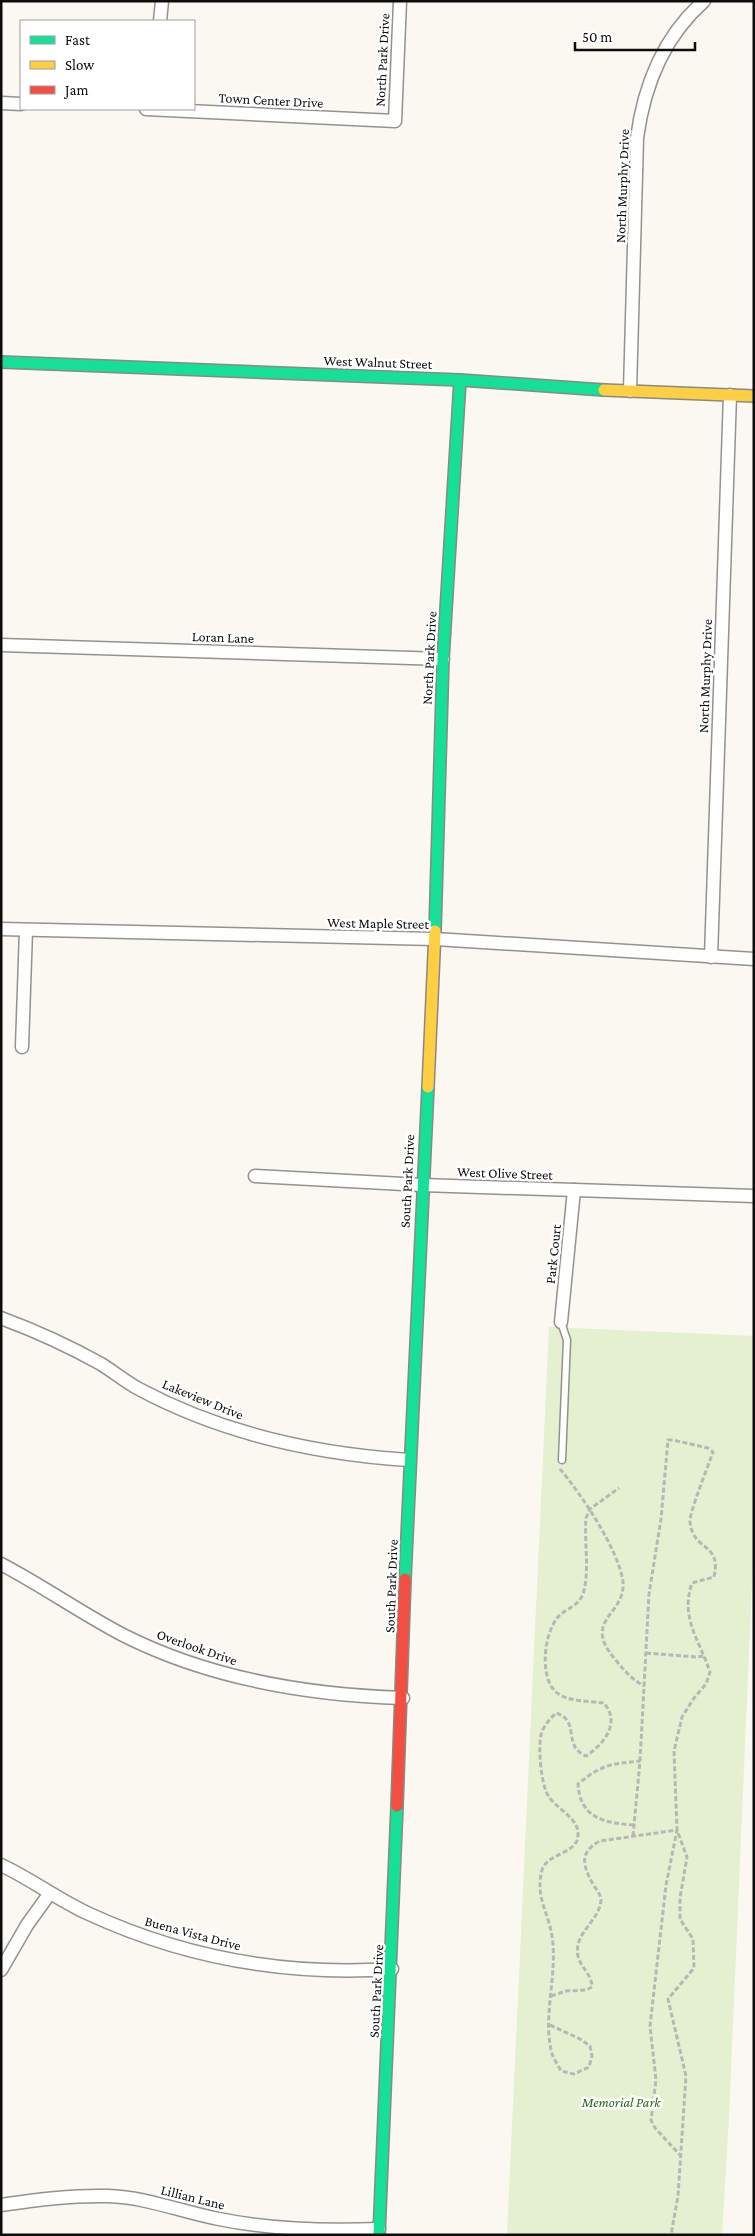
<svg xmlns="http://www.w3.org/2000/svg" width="755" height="2236" viewBox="0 0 755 2236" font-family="'Crimson Pro',serif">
<rect width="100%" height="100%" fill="#faf8f0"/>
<polygon fill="#e4f0cf" points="549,1327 754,1336 754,1536 729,2116 722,2235 507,2235"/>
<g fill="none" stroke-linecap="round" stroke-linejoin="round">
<g stroke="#93928f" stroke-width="9">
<polyline id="lane" points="561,1322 567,1340 562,1460"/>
</g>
<g stroke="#93928f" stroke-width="15">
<g id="street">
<polyline points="160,21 162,1"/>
<polyline points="1,103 21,104"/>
<polyline points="146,109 395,121 400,1"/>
<path d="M630,391L637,138C644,86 663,37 704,1"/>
<polyline points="1,645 443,659"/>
<polyline points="1,929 435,939 754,959"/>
<polyline points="711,957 730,395"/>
<polyline points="22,1047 26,930"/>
<polyline points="255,1176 422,1185 754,1196"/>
<path d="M1,1318C36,1331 69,1346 101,1364C114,1372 126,1382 139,1389C223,1434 315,1454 409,1460"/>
<polyline points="561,1322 574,1190"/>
<path d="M1,1564C43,1586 81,1613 123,1635C210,1679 307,1695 403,1698"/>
<path d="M1,1865C31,1879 57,1899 87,1913C184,1958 286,1976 392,1969"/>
<polyline points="1,1970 27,1925 50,1893"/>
<path d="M1,2205C36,2200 72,2195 108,2196C146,2197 182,2212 219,2219C272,2230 326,2231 379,2229"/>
</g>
</g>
<g stroke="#8a8985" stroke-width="14">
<g id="fast">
<polyline points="1,362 460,380 604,390"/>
<polyline points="435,931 443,659 460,380"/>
<polyline points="405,1579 428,1087"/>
<polyline points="379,2235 397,1806"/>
</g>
</g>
<g stroke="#8a8985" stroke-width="14">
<g id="slow">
<polyline points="604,390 754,396"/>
<polyline points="428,1087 435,931"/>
</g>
</g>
<g stroke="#8a8985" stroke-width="14">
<polyline id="jam" points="397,1806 405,1579"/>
</g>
<g stroke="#b7b7b5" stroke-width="3" stroke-dasharray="5 2.5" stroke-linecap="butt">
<path d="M560,1469C581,1494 619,1550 623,1582C626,1615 582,1619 614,1658C623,1669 631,1679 644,1686"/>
<polyline points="646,1653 697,1657 705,1656"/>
<path d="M634,1825C604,1823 580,1818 578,1784C602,1764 611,1764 640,1761"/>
<path d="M633,1836L640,1761L649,1594L661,1519L668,1440H673L708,1448L713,1452C709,1464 689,1513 690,1522C693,1552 722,1542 714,1577L692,1583C680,1618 699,1639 710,1672L706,1684L694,1698L682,1717L674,1751L677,1830L687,1857L680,1898V1919L693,1939L694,1968L668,1999L686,2076L678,2196L671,2235"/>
<path d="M551,1996L566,1991L586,1990L592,1987C592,1974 580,1967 578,1956C573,1933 600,1921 601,1900C601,1895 597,1890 594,1886C583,1866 578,1853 600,1841L677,1830L666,1885L650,2026L656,2080L651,2120L655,2128L680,2155"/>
<path d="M550,2025L580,2039L590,2046L592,2056L589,2067L574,2074L561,2071C558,2065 554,2059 552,2054C542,2016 558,1975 552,1936C548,1911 535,1897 542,1870C547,1853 578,1854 578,1835C579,1818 558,1810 549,1797C541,1786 538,1749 541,1735C543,1726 550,1719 556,1713C581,1721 562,1746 586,1756C604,1744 621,1723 604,1703C590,1701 567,1702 556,1692C539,1677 544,1633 558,1617C566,1608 578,1607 583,1594C590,1571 584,1542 586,1518L590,1509L619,1488"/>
</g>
<use href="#lane" stroke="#fefefd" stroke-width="6"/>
<use href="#street" stroke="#fefefd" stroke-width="12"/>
<use href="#fast" stroke="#16e098" stroke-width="11"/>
<use href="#slow" stroke="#ffcf43" stroke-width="11"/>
<use href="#jam" stroke="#f24e42" stroke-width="11"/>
</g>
<g text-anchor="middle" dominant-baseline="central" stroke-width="5" stroke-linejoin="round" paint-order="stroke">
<g font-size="14" fill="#0c0c0c" stroke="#fff">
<text transform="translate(382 60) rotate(-87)">North Park Drive</text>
<text transform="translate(271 100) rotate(3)">Town Center Drive</text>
<text transform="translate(622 186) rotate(-88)">North Murphy Drive</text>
<text transform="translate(378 362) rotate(2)">West Walnut Street</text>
<text transform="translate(223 637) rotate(2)">Loran Lane</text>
<text transform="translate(429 658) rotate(-87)">North Park Drive</text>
<text transform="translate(705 676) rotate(-88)">North Murphy Drive</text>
<text transform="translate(378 923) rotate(1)">West Maple Street</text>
<text transform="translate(505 1173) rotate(2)">West Olive Street</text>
<text transform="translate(407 1181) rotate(-87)">South Park Drive</text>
<text transform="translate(553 1254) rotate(-84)">Park Court</text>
<text transform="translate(203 1399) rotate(22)">Lakeview Drive</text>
<text transform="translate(391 1586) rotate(-88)">South Park Drive</text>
<text transform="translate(197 1647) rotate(19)">Overlook Drive</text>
<text transform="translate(193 1933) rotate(15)">Buena Vista Drive</text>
<text transform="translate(376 1991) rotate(-87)">South Park Drive</text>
<text transform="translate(193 2197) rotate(14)">Lillian Lane</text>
</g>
<g font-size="14" font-style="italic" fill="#2d661b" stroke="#fff">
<text x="621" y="2102">Memorial Park</text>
</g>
</g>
<rect width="755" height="2236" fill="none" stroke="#0c0c0c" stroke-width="5"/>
<rect x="20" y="20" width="175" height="90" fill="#ffffff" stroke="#9e9e9e"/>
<rect x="30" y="36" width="25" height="8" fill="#16e098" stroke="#9e9e9e"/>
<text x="65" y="45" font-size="15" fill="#0c0c0c">Fast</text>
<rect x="30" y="61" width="25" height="8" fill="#ffcf43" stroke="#9e9e9e"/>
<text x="65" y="70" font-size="15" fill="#0c0c0c">Slow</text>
<rect x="30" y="86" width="25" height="8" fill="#f24e42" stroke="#9e9e9e"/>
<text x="65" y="95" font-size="15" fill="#0c0c0c">Jam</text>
<path d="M575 42v8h120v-8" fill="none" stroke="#0c0c0c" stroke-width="2.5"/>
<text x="582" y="42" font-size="15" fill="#0c0c0c" stroke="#ffffff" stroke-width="4" paint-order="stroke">50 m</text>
</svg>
